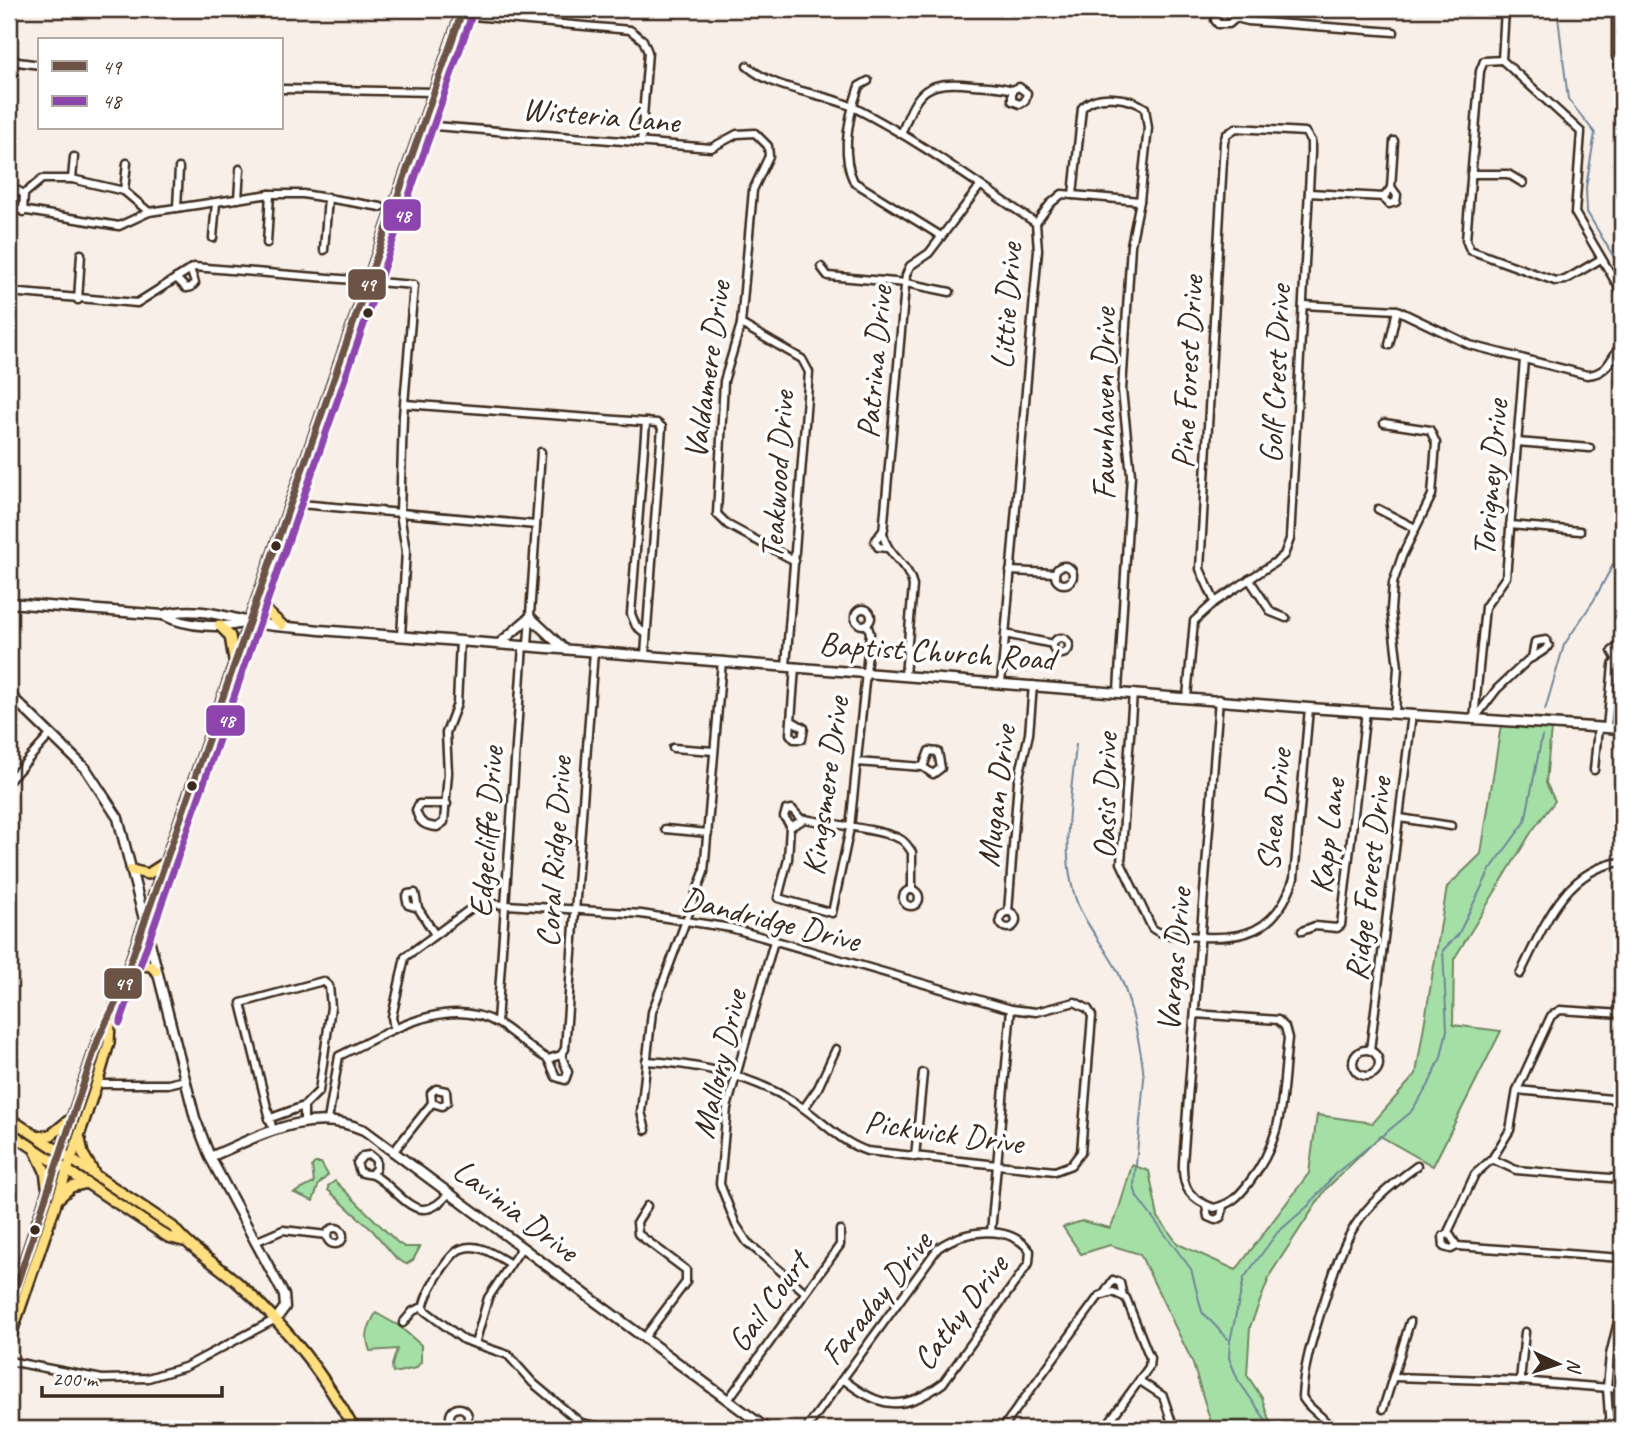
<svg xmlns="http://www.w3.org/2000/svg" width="1631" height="1438" viewBox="0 0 1631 1438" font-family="Caveat,sans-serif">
<rect width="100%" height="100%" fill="#f8f0e8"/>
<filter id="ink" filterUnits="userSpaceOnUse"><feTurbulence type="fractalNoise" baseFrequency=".0143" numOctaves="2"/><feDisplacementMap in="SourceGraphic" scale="14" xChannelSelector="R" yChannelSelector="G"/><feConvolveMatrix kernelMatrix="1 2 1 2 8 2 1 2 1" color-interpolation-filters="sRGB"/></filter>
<g filter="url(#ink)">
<g fill="#a4e0a6" stroke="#708562" stroke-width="2">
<polygon points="1501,725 1551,729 1546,783 1555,801 1532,831 1454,959 1453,1025 1501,1031 1433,1166 1380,1136 1326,1189 1271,1273 1250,1327 1247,1375 1262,1398 1272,1429 1213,1429 1192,1361 1140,1254 1110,1245 1081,1254 1063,1227 1082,1221 1110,1228 1118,1212 1132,1165 1149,1171 1158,1217 1178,1244 1236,1270 1309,1173 1317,1115 1373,1123 1416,1074 1447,887 1481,854"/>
<polygon points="315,1163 321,1163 328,1175 319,1184 313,1201 294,1193 314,1183 312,1166"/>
<polygon points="335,1181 398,1243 405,1247 420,1247 413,1260 406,1264 396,1258 373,1231 328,1190 328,1186"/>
<path d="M376,1313L399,1326L421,1345V1362L416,1368L393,1373L392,1365L397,1349L370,1351C364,1335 368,1327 376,1313Z"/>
</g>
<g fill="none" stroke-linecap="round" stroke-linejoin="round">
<g stroke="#70859b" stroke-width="2">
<polyline points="1557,9 1568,99 1595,133 1586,187 1587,212 1622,271"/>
<polyline points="1545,710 1564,645 1594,600 1622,548"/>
<path d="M1076,744C1072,794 1058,856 1078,905C1088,929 1108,950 1119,974C1131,1000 1142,1052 1144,1079L1134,1186L1137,1197L1191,1269L1202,1312L1228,1339"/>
<polyline points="1268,1429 1265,1419 1238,1380 1229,1358 1230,1341 1244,1278 1277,1233 1308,1206 1335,1174 1410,1113 1428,1086 1441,1057 1447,1030 1443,950 1458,935 1490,870 1525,822 1542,736"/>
</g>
<g stroke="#3b2a1e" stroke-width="11">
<g id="street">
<polyline points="1219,9 1215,20 1218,24 1229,24 1236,18"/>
<polyline points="1223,9 1236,18 1248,21 1394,32"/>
<polyline points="1505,9 1502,60 1581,132 1575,213 1622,293"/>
<polyline points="1616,9 1616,57 1622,69"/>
<polyline points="461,15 630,30 643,40 648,52 641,143"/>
<polyline points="9,55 18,62 40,65"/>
<polyline points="1502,60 1484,61 1480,71 1466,240 1470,250 1555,281 1565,280 1601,259"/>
<path d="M747,66C777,92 820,91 855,108C920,141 976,183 1036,223L1038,250L1001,683"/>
<polyline points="9,67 18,62"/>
<path d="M868,81L859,86C849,115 840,154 854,182L941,236"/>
<polyline points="282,89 433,92"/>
<polyline points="422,125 711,148 737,134 755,133 768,146 769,156 753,190 741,324 724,381 717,514 728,525 795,561"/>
<path d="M902,132C918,89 926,80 973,85C986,86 1000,86 1012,90L1019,87L1027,93L1025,101L1020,104L1012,101V90"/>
<polyline points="1471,174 1508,174 1523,183"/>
<polyline points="72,179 74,157"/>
<polyline points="9,186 24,194"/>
<polyline points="124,191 127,163"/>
<polyline points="1309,193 1384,197 1391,188 1394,141"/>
<path d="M1073,195L1082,108C1096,92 1130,97 1145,108L1148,128L1140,201L1131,245L1122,390L1131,475L1118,691"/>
<polyline points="1382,197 1389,204 1396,202 1397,195 1391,187"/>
<polyline points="238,199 240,169"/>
<polyline points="9,208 119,226 149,212 270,194 303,194 381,207"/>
<polyline points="177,208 179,168"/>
<polyline points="23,212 24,194 42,179 72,179 124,191 149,212"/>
<polyline points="1036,223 1050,204 1062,194 1140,201"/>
<polyline points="213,238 216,203"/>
<polyline points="267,243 270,194"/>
<polyline points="324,250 328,197"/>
<polyline points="821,267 828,276 906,283 950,292"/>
<polyline points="176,278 186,288 191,287 195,283 190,269"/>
<polyline points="9,292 137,303 194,267 414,285 403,416 400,514 406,551 401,636"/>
<polyline points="78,300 81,254"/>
<path d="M1303,305L1397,310L1470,345L1587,375C1608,374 1611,358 1622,343"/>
<polyline points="741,324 802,359 809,372 786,666"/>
<polyline points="1389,345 1397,310"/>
<polyline points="405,404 657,423 662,427 645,655"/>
<polyline points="646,422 631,614 636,626 646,634"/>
<polyline points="1384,423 1430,430 1436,443 1432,495 1402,556 1393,583 1391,610 1398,667 1395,712"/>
<polyline points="1517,442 1590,448"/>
<polyline points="289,503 536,525"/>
<polyline points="1378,509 1415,528"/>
<polyline points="1510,525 1580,531"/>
<polyline points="884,529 875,541 878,547 887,548"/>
<circle cx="1064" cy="575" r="9"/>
<polyline points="1010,571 1054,573"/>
<polyline points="1249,579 1271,612 1286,618"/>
<circle cx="863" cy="617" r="8"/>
<path d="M867,624L870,633L850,828L832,913L778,898L788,859L790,827L805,819C828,824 881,829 900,839C906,842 908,847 912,852V890"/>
<polyline points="1005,634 1053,644"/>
<circle cx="1061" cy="646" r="8"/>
<polyline points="528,645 541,452"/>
<polyline points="1616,658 1612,651 1622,644"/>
<path d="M905,675L913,586C909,563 886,556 883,533L906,275L910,266L929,253L980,186"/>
<path d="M1133,693L1121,863L1152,928C1161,936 1176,935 1188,936C1242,941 1276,934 1294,878L1309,708"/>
<polyline points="1187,697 1194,621 1215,602 1277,561 1284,555 1290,539 1311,153 1311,141 1305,132 1236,128 1226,135 1224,142 1200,569 1215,602"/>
<path d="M1475,718L1497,689L1528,660C1535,656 1543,652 1549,646L1546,640L1535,642L1532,658"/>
<polyline points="1474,719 1485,607 1506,577 1524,360"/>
<polyline points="792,721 804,728 802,739 794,739 790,734 795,667"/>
<polyline points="1607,728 1613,665 1622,653"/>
<polyline points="673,748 714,751"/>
<polyline points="857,762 923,767 933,774 941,768 938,752 929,751 923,767"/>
<polyline points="1594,770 1598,728"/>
<polyline points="9,781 51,734"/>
<path d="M447,804H419L416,810C419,823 425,826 437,827L444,822L448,773L446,733L457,704L460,641"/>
<polyline points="1400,818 1451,826"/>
<polyline points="791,826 784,817 786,810 792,809 801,819"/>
<polyline points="665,829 708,833"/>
<circle cx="911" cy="898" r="8"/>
<polyline points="418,908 408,905 406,897 408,894 415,893 418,908 434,933"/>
<polyline points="1008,912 1018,781 1029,734 1033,685"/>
<circle cx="1008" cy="920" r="8"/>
<polyline points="1302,931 1315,926 1337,928 1341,925 1366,711"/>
<polyline points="774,941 727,1108 720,1184 736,1225 747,1242 805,1292"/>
<path d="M1520,974C1543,929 1564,868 1622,862"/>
<path d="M1195,1014L1278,1020L1285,1027L1288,1038C1281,1096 1286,1136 1248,1184C1238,1197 1231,1204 1214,1208C1190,1199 1182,1189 1183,1163L1219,699"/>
<polyline points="1622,1014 1560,1010 1551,1016 1517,1090 1510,1130 1492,1159 1475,1174 1448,1232 1457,1246 1622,1258"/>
<polyline points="497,1022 523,645"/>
<path d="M394,1029L392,1017L405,957L473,907L491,904L641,914L731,928L1011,1009L1036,1012L1075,1002L1088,1009L1092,1016L1081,1152L1071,1165L1055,1171L867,1151C840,1142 823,1121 800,1106C755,1076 700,1064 646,1061"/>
<polyline points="1370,1050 1412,714"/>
<circle cx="1366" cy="1063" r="13"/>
<polyline points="548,1059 556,1077 565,1080 568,1072 561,1055"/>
<polyline points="97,1084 168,1084 185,1080"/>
<polyline points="1517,1090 1622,1100"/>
<polyline points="804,1108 818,1088 836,1049"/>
<polyline points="268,1119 304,1106"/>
<path d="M328,1120L339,1056C385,1034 448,993 499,1024C516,1034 530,1050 548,1059L561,1055L565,1049L594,651"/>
<polyline points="646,1130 641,1112 652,1012 704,872 722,661"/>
<polyline points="273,1131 241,1003 323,981 329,986 331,1007 319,1091 304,1106 304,1121"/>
<polyline points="394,1151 432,1103 431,1093 436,1089 446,1091 447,1102 442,1106 432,1103"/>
<polyline points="915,1157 923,1073"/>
<polyline points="1492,1159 1516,1170 1622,1179"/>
<path d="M372,1173L376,1168V1160L370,1155L363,1156L357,1163L360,1172C365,1175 370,1173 375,1176C402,1192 418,1231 449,1193"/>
<polyline points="1206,1205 1208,1217 1215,1220 1221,1217 1223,1206"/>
<circle cx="335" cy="1236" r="8"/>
<polyline points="991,1232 1011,1009"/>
<polyline points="1448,1234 1443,1236 1444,1247 1451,1249 1457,1246"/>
<polyline points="255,1242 283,1230 327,1235"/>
<path d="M509,1263C495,1255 478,1242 461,1249C449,1253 421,1299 424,1310L464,1340L508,1355L533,1383L588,1429"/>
<polyline points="1104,1294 1113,1280 1120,1283 1123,1296"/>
<polyline points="403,1323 413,1311 423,1307"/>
<polyline points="644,1338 686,1282 686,1270 638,1234 637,1222 647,1206"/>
<polyline points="475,1344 488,1298 522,1247"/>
<polyline points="9,1361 102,1379 148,1378 185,1367 276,1319"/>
<polyline points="1393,1377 1520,1381 1622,1389"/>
<polyline points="1140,1381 1163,1396 1174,1429"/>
<polyline points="1520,1381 1525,1332"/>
<polyline points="728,1400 840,1245 840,1230"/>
<circle cx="459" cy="1417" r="9"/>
<polyline points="1383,1409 1410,1322"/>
<polyline points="581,1423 611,1429"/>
<path d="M806,1429L938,1248C964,1230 1009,1223 1030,1251L1029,1263L943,1383C904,1412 880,1409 843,1379"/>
<polyline points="1002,1429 1099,1296 1113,1292 1126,1298 1150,1358 1149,1367 1104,1429"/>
<path d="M1331,1429C1324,1415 1307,1409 1302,1396C1304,1365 1312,1340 1321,1311C1346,1235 1350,1215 1417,1166"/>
<polyline points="1610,1429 1607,1388 1610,1355 1622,1305"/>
</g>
</g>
<g stroke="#3b2a1e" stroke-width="13">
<g id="secondary">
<path d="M9,603L163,615C192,606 221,615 249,622C271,627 297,627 320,630L1309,708L1622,729"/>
<path d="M163,615C187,627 222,629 248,622"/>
<polyline points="499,644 530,617 563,648"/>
<polyline points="9,694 86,769 118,818 195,1118 210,1157 284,1295 285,1307 276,1319"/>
<path d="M210,1157C260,1136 310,1106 364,1130L767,1429"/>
</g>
</g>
<g stroke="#3b2a1e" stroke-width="14">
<g id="primary">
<polyline points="261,587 266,611 282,625"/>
<polyline points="219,625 230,636 234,660"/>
<polyline points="131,870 148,874 162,865"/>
<polyline points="127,976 142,965 151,966 156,971"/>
<path d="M9,1118L173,1227C191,1250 217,1264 238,1283C285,1325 324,1374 354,1429"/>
<polyline points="9,1132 168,1237 183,1241"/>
<polyline points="38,1137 51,1135 68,1121"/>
<polyline points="80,1139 83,1154 93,1171"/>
<polyline points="35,1150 45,1171 47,1186"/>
<polyline points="60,1197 71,1187 87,1183"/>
<polyline points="9,1308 99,1037 110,1020 118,998 463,9"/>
<polyline points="9,1341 100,1074 109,1043 110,1023"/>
</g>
</g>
<use href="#street" stroke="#fff" stroke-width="6"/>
<use href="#secondary" stroke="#fff" stroke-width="8"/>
<use href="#primary" stroke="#ffdf80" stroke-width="9"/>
<g stroke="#fff" stroke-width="12">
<polyline id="bus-1" points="9,1308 99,1037 118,998 463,9"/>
</g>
<g stroke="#fff" stroke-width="12">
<polyline id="bus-2" points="120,1023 473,12"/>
</g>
<use href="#bus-1" stroke="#6c5345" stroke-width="7"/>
<use href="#bus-2" stroke="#8e44ad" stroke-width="7"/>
</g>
</g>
<g fill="#3b2a1e" stroke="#fff" stroke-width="2.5">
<circle cx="368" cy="313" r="6"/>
<circle cx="276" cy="546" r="6"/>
<circle cx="192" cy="786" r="6"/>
<circle cx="35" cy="1230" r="6"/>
</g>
<g text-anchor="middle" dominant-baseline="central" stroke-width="7" stroke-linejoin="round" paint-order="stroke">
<g font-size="33" fill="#3b2a1e" stroke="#fff">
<text transform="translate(601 115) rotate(5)">Wisteria Lane</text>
<text transform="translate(1006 306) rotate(-86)">Littie Drive</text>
<text transform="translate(874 362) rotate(-85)">Patrina Drive</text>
<text transform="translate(707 370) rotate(-82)">Valdamere Drive</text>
<text transform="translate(1187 372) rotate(-87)">Pine Forest Drive</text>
<text transform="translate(1275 374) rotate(-87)">Golf Crest Drive</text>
<text transform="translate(1104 404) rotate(-90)">Fawnhaven Drive</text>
<text transform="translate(777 475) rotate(-86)">Teakwood Drive</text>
<text transform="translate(1490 478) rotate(-85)">Torigney Drive</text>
<text transform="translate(937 651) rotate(4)">Baptist Church Road</text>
<text transform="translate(825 786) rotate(-82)">Kingsmere Drive</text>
<text transform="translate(996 796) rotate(-83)">Mugan Drive</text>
<text transform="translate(1105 796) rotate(-89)">Oasis Drive</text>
<text transform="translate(1274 810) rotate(-84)">Shea Drive</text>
<text transform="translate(486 832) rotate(-86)">Edgecliffe Drive</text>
<text transform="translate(1327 836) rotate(-83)">Kapp Lane</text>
<text transform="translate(554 852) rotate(-86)">Coral Ridge Drive</text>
<text transform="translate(1368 879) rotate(-83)">Ridge Forest Drive</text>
<text transform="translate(771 919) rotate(14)">Dandridge Drive</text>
<text transform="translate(1174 960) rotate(-85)">Vargas Drive</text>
<text transform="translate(719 1064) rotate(-77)">Mallory Drive</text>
<text transform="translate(944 1132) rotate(8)">Pickwick Drive</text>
<text transform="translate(516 1210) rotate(37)">Lavinia Drive</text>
<text transform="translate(876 1298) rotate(-52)">Faraday Drive</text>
<text transform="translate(768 1302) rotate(-54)">Gail Court</text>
<text transform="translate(960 1312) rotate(-53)">Cathy Drive</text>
</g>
</g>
<g stroke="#fff" stroke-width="2.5">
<rect x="382" y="198" width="40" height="34" rx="7" fill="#8e44ad"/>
<rect x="347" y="268" width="40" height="33" rx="7" fill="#6c5345"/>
<rect x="205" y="704" width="41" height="33" rx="7" fill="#8e44ad"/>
<rect x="103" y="967" width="40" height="33" rx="7" fill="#6c5345"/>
</g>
<g font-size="19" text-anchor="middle" font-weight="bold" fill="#fff">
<text x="402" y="222">48</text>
<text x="367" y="291">49</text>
<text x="226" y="727">48</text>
<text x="123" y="990">49</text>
</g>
<rect width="1631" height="1438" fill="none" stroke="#fff" stroke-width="35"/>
<rect x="18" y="18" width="1596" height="1403" fill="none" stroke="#3b2a1e" stroke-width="2.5" filter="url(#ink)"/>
<rect x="38" y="38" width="245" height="91" fill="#ffffff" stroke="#b1aaa5" stroke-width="2"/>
<rect x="52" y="61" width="35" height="10" fill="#6c5345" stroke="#b1aaa5" stroke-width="2"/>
<text x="102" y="74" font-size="21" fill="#3b2a1e">49</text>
<rect x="52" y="96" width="35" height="10" fill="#8e44ad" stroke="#b1aaa5" stroke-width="2"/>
<text x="102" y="108" font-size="21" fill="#3b2a1e">48</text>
<g transform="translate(1558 1364) rotate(94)" stroke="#ffffff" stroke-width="5" paint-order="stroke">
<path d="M0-5L12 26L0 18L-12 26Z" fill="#3b2a1e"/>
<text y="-10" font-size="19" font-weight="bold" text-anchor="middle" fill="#3b2a1e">N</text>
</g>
<path d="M42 1386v10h180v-10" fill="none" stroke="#3b2a1e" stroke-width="3.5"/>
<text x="52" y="1386" font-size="21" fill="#3b2a1e" stroke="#ffffff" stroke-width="5" paint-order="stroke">200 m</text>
</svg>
